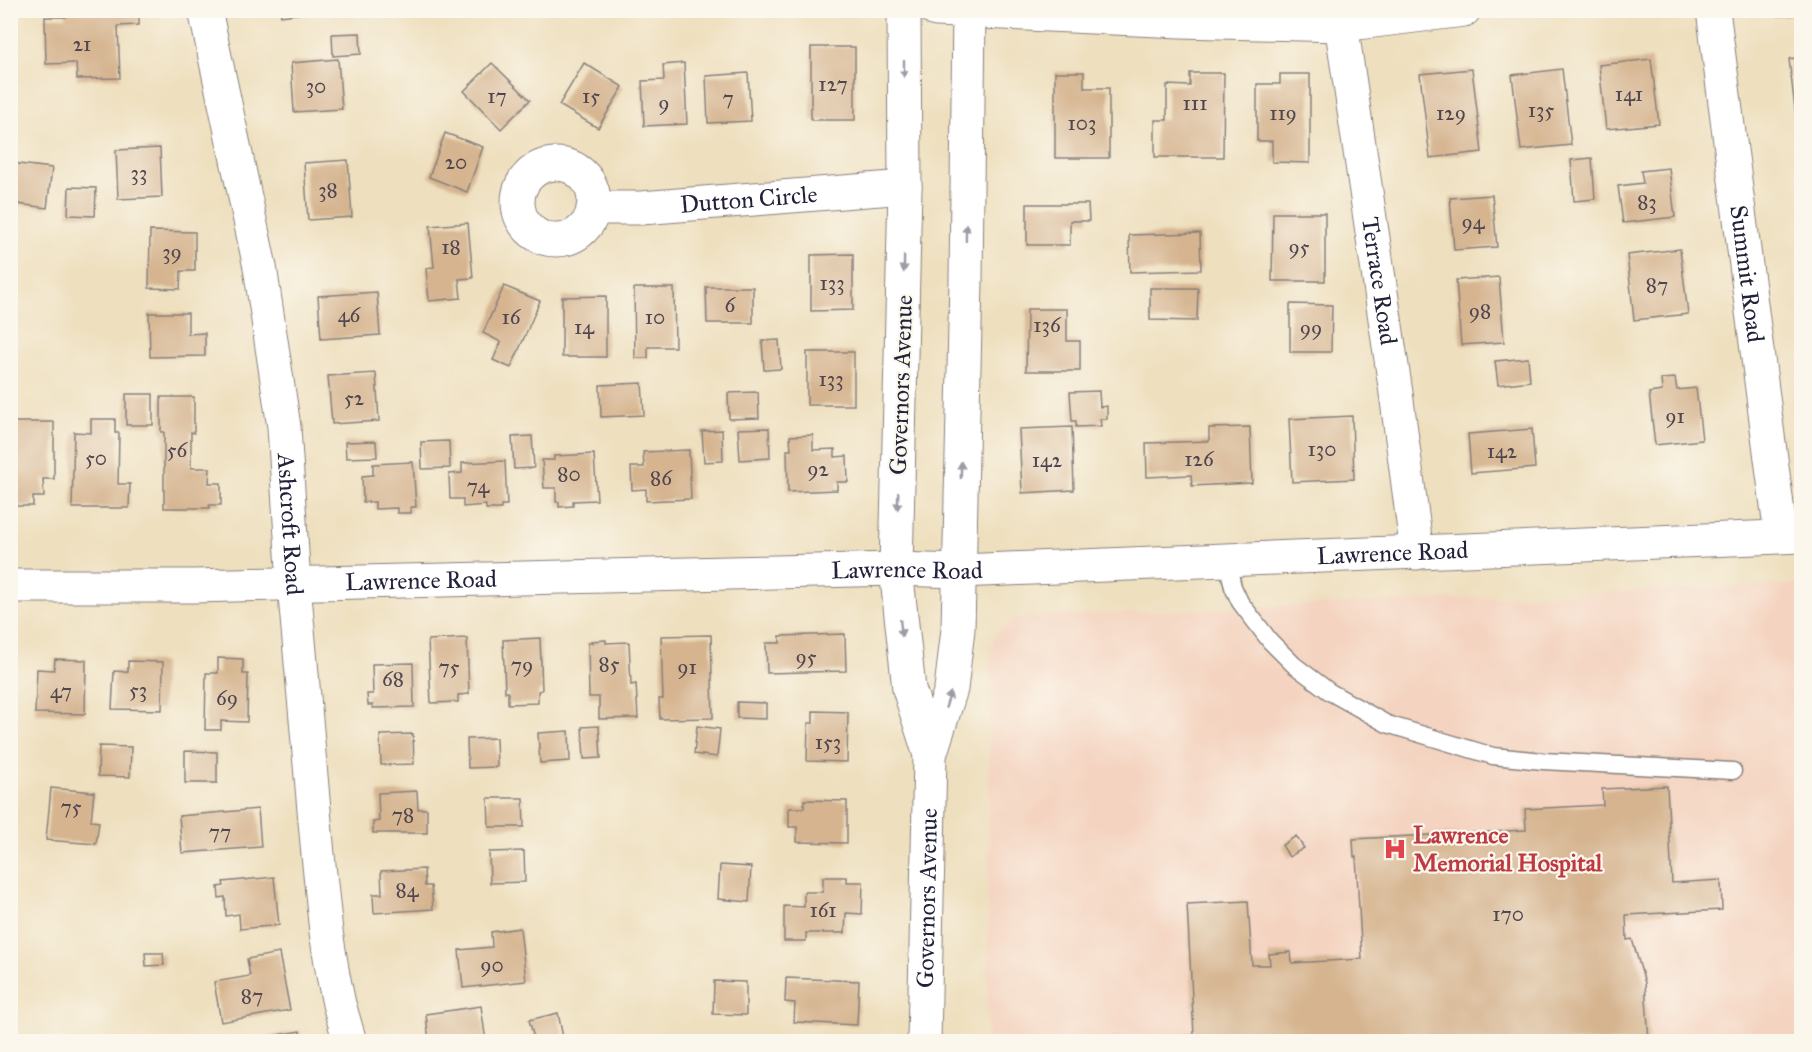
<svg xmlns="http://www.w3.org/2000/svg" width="1812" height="1052" viewBox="0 0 1812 1052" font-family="'IM FELL Great Primer',serif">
<rect width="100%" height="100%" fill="#fbf7ec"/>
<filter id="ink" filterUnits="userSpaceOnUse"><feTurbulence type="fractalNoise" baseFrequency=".0167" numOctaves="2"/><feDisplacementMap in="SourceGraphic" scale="12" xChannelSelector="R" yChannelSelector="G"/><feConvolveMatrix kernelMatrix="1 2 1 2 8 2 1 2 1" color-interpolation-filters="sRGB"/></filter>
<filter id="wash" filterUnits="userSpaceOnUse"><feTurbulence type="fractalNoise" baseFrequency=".008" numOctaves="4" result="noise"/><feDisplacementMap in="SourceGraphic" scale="24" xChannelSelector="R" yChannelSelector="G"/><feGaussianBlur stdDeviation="1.35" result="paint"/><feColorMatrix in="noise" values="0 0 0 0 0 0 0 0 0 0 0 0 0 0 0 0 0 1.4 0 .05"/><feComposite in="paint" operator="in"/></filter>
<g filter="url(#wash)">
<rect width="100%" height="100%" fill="#eedfbe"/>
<polygon fill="#f4d3c0" points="1801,584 1801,1041 987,1042 990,657 992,642 1000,629 1010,621 1024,617"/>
<g id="blocks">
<g fill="#d5b48f">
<polygon points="66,10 139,10 139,25 118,26 120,78 77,79 76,63 46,64 45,17 66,17"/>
<polygon points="280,10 311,10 312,12 281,16"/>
<polygon points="1777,10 1802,10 1802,14 1778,16"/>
<polygon points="360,33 361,54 333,56 332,34"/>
<rect x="811" y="47" width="44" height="73"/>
<polygon points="1802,57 1802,116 1796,117 1789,59"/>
<polygon points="338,59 342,109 294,112 291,63"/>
<polygon points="1651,59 1659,124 1606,129 1599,65"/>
<polygon points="492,63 530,100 501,129 464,91"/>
<polygon points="584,63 623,87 598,128 559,105"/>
<polygon points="684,63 687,124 644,126 642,81 664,80 663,65"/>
<polygon points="1472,69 1482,152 1430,158 1420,74"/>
<polygon points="1562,69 1571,145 1521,150 1512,75"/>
<polygon points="1055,72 1084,72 1084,88 1109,88 1109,158 1055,158"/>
<polygon points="748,73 751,121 708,123 706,76"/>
<polygon points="1190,73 1224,73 1223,157 1155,157 1155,120 1167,120 1167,85 1190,86"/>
<polygon points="1280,74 1310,74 1310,163 1272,162 1272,141 1257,141 1257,84 1280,84"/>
<polygon points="445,133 483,147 467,192 429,177"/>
<polygon points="160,148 162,197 118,199 116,150"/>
<polygon points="1592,158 1595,199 1574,201 1571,160"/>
<polygon points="348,160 352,217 308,220 304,163"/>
<polygon points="10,163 52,168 47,208 10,203"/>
<polygon points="1669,168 1675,217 1623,223 1618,186 1643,183 1641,171"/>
<polygon points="69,187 96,188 95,216 68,215"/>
<polygon points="1492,195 1497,247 1454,250 1450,198"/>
<polygon points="1027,204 1088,204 1089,221 1070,221 1070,245 1027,245"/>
<polygon points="1273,213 1325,213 1325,281 1272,281"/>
<polygon points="468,223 473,278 459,279 461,298 429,301 426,268 434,267 430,226"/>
<polygon points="150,231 195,232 195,271 181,271 180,289 149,288"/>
<polygon points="1200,233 1201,270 1130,272 1129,235"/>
<polygon points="1680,249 1688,314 1634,320 1627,255"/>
<polygon points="853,254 853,310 811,311 811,255"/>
<polygon points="1499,277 1504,342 1461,345 1456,280"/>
<polygon points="504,286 540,301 511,368 493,360 501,342 483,333"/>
<polygon points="706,287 753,287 753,323 707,323"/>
<polygon points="634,288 674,288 675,347 648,347 648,358 635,358"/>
<polygon points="1150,288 1198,288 1197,321 1150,320"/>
<polygon points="377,292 380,335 321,339 318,296"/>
<polygon points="606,296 606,357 562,357 562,297"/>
<polygon points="1290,304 1332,305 1331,352 1290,352"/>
<polygon points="1027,309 1067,309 1067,341 1080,341 1080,371 1026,371"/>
<polygon points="149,313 188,313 188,334 205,333 205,356 150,357"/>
<polygon points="779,340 781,369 764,370 762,341"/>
<rect x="807" y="352" width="47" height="53"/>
<polygon points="1528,358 1530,381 1498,385 1495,361"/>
<polygon points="376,373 379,421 332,424 328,376"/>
<polygon points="1675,378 1677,390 1696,388 1702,440 1655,445 1649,393 1662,391 1661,379"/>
<polygon points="642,383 644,415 601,417 600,385"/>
<polygon points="1099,391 1100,407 1107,406 1107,419 1100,419 1101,426 1076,427 1076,421 1072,421 1070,392"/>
<polygon points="758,392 759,418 729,419 728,393"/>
<rect x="126" y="394" width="27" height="31"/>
<polygon points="161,397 194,397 194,433 191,432 191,468 210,468 209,483 221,483 221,505 209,505 210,508 164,508 164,432 161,432"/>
<polygon points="1352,416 1354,479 1292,482 1289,419"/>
<polygon points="91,419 115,419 115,433 119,433 118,484 130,484 129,508 72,508 74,432 91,433"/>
<polygon points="10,422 54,422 54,479 43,479 44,497 33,497 33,506 14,506 14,517 10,517"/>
<polygon points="1072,427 1074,490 1022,493 1019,429"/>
<polygon points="1250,427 1252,483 1192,486 1191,475 1147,477 1146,443 1209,441 1209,428"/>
<polygon points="769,428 770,458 740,460 738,429"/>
<polygon points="1532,429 1535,468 1471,473 1468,434"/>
<polygon points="722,430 723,461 704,462 702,431"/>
<polygon points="813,435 813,450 835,449 835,457 847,456 848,482 837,482 837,490 788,492 787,450 791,450 790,436"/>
<polygon points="532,436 534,468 514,469 512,437"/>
<polygon points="376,441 377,457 346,458 345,442"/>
<polygon points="449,441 450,468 422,469 421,442"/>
<polygon points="689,450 691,499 646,501 646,489 632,490 631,467 644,467 643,452"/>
<polygon points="594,454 597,500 573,501 573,506 559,507 559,502 556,502 556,488 544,488 542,460 554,460 554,456"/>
<polygon points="505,461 507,505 501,505 501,509 486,509 486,505 463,507 463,499 450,499 449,474 462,473 462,463"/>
<polygon points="413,462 416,507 411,507 411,513 397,513 397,508 375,509 375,502 363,502 362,476 373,475 373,464"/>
<polygon points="845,634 846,671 767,673 766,643 780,643 780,636"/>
<polygon points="711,635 713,718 660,719 659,699 663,699 661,636"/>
<polygon points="467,638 469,694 458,695 458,702 431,703 428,640"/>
<polygon points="540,638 542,690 538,691 538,703 508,704 508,692 505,692 503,640"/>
<polygon points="606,640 606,643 629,642 631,685 636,684 638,718 599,719 599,697 589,697 588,643 592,643 591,641"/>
<polygon points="218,658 243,659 243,674 248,674 247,722 221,721 221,730 205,730 206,673 218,673"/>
<polygon points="55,659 86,660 85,714 35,713 37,669 54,670"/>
<polygon points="128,661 163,662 162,710 112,709 114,671 128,672"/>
<polygon points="413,663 414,707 373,708 373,705 368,705 367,694 373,694 372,664"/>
<polygon points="737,702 766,703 766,719 737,718"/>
<polygon points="813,711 848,712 847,762 807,761 808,723 813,723"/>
<polygon points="599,726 601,758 584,759 582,727"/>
<polygon points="697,726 720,729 717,757 694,754"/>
<polygon points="569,731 570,761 540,763 538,733"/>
<polygon points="413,734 414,764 381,765 380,735"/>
<polygon points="496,738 497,767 468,768 467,739"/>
<polygon points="99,746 131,747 130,777 98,776"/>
<polygon points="185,751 217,752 217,783 185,783"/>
<polygon points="1667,786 1672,883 1721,880 1722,910 1626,915 1627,940 1632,939 1645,983 1649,1042 1112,1042 1112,1039 1194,1035 1187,904 1248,901 1252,965 1270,965 1269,954 1291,952 1292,963 1362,959 1356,857 1354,857 1353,839 1526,830 1525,809 1603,805 1602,789"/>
<polygon points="51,788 94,792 91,821 99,822 96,844 46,840"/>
<polygon points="417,791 418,809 427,809 427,833 373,833 373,822 379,821 378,793"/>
<polygon points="488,798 523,798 524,827 489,827"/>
<polygon points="804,800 847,801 847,843 797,842 797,827 789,827 789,808 804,808"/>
<polygon points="258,809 261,847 182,853 179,816"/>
<polygon points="1296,836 1304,848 1289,857 1282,845"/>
<polygon points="524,851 525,882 490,883 489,852"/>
<polygon points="720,865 751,867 749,902 718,899"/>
<polygon points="424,869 425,886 431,886 433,909 374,913 373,894 382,894 381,871"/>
<polygon points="274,877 279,925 240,929 239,914 226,916 225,897 219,898 218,887 224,886 223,882"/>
<polygon points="823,877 847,877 847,882 863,882 862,914 846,913 845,933 806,933 806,941 784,941 784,906 804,907 804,892 823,892"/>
<polygon points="520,928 526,981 463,988 459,950 492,947 491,932"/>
<polygon points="145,953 163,953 164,965 146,966"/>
<polygon points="279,953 290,1010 221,1022 214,982 250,976 247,959"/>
<polygon points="786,978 859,981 857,1025 794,1022 795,1003 785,1002"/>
<polygon points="714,981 746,982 746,1015 713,1014"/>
<polygon points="481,1006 486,1042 429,1042 426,1014"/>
<polygon points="558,1013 564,1042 535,1042 529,1020"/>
<polygon points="300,1031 302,1042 248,1042 247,1040"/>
</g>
</g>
</g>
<g filter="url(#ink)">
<use href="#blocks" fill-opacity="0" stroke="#88807c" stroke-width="1.5"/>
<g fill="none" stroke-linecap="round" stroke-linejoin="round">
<g stroke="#88807c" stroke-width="19">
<polyline id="service" points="1227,561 1233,587 1240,602 1270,641 1294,665 1330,692 1387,724 1493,756 1543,761 1733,771"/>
</g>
<g stroke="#88807c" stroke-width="35">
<g id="minor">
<path id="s1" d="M205,10L260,267L284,427L294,584L318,855L326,932L333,975L339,1004L350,1042"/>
<polyline points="936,10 1180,21 1341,25 1464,10"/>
<path id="s2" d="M1339,10L1396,393L1417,553"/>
<path id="s3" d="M1713,10L1781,536"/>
<circle cx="556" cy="202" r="38"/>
<path id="s4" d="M593,208H641L905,187"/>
</g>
</g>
<g stroke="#88807c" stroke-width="35">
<g id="tertiary">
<polyline points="904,10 905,187 896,569 909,689 930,755"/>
<path id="s5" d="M10,586H194L896,569L959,571L1802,536"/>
<path id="s6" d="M924,1042L930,755L951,689L958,629L966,281L969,10"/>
</g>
</g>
<use href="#service" stroke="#fff" stroke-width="16"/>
<use href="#minor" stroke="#fff" stroke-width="33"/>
<use href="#tertiary" stroke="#fff" stroke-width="33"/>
</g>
<defs><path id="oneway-solid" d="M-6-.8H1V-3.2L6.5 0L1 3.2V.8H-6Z" transform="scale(1.5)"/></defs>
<g fill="#9c9ca7">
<use href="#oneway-solid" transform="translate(904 69) rotate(90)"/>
<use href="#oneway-solid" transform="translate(966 233) rotate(-89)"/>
<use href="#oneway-solid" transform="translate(904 264) rotate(91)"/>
<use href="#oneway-solid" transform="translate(961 470) rotate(-89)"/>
<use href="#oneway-solid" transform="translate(898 501) rotate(92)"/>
<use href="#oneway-solid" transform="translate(901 628) rotate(84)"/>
<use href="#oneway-solid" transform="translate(948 700) rotate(-72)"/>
</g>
</g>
<defs>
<g id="hospital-bare" transform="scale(1.8)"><path d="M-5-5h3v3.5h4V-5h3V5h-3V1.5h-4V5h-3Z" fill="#e0444e" stroke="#fbf7ec" stroke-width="2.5" paint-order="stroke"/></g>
</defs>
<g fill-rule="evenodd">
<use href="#hospital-bare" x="1395" y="849"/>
</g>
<g text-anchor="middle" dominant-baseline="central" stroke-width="4.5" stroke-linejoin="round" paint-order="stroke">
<g font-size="21" fill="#4f4650">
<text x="82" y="44">21</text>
<text x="833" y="84">127</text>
<text x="316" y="86">30</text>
<text x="1629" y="94">141</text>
<text x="497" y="96">17</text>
<text x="591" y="96">15</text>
<text x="728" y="98">7</text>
<text x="664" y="103">9</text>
<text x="1195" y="103">111</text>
<text x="1541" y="110">135</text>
<text x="1283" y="113">119</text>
<text x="1451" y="113">129</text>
<text x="1082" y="123">103</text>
<text x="456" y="162">20</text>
<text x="139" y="173">33</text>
<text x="328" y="190">38</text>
<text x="1647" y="202">83</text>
<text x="1473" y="222">94</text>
<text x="451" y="247">18</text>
<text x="1299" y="247">95</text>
<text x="172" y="252">39</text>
<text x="832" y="283">133</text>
<text x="1657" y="285">87</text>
<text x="730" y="305">6</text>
<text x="1480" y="311">98</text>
<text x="349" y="315">46</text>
<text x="511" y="317">16</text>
<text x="655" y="317">10</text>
<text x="1047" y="325">136</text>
<text x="584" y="327">14</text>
<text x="1311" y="328">99</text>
<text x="831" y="379">133</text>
<text x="354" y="398">52</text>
<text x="1675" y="416">91</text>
<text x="1322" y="449">130</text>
<text x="177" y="450">56</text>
<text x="1502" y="451">142</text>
<text x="96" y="458">50</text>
<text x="1199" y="459">126</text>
<text x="1047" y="460">142</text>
<text x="818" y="469">92</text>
<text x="569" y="474">80</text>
<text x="661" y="478">86</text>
<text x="478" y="486">74</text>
<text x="806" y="657">95</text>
<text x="609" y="664">85</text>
<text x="522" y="665">79</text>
<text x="449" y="667">75</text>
<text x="687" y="667">91</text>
<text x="393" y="679">68</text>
<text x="138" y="690">53</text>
<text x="61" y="691">47</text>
<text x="227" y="698">69</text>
<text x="828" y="742">153</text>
<text x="71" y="807">75</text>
<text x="403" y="815">78</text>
<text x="220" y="832">77</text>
<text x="407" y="890">84</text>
<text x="823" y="910">161</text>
<text x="1508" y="914">170</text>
<text x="492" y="965">90</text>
<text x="252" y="996">87</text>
</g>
<g font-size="24" fill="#22223b" stroke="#fbf7ec">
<text stroke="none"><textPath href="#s4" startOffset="156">Dutton Circle</textPath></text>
<text stroke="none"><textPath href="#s3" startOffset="266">Summit Road</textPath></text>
<text stroke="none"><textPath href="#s2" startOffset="274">Terrace Road</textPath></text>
<text transform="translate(901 385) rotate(-88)">Governors Avenue</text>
<text stroke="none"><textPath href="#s1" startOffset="522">Ashcroft Road</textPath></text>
<text stroke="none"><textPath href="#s5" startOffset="1383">Lawrence Road</textPath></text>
<text stroke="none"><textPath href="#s5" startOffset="897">Lawrence Road</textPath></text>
<text stroke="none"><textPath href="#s5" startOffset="411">Lawrence Road</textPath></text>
<text stroke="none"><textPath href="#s6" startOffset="144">Governors Avenue</textPath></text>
</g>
<g font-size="24" font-weight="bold" fill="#be3a42" stroke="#fbf7ec" text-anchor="start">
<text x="1413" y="835">Lawrence<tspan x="1413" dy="28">Memorial Hospital</tspan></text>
</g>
</g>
<rect width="1812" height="1052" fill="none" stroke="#fbf7ec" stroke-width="36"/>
</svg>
